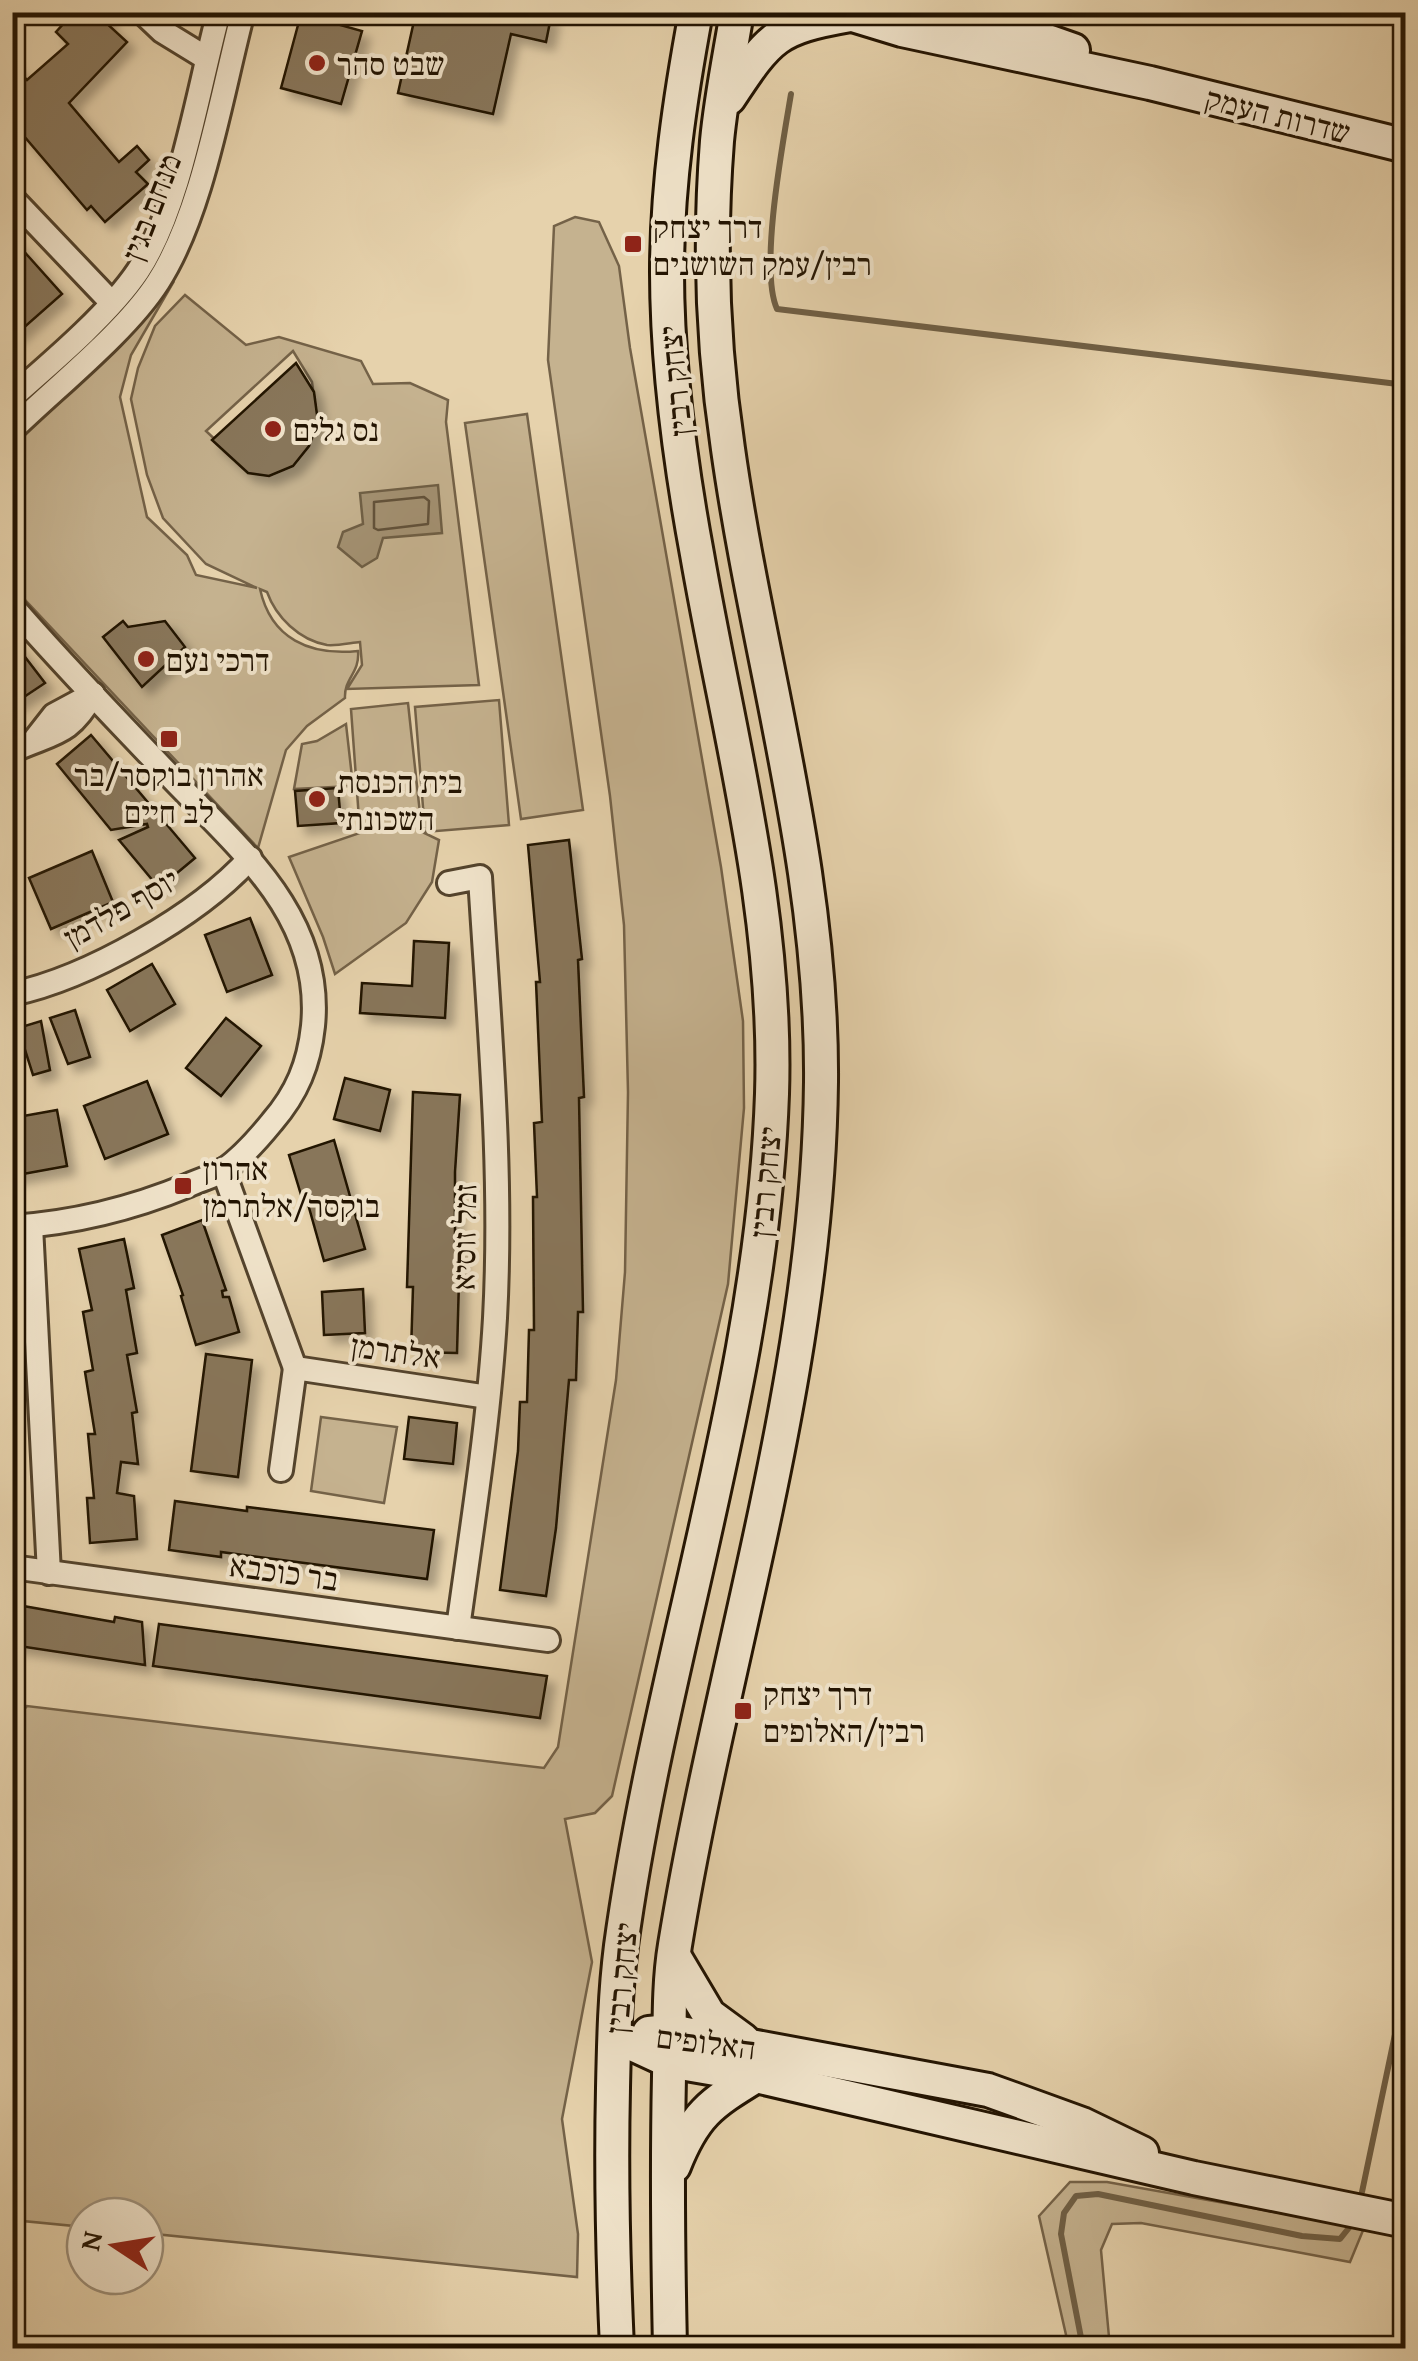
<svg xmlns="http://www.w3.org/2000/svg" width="1418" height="2361" viewBox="0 0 1418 2361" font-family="'Gentium Book Plus','Frank Ruhl Libre',serif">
<defs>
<filter id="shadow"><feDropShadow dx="8" dy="8" stdDeviation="5" flood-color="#0004"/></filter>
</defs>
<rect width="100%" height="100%" fill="#e6d2ac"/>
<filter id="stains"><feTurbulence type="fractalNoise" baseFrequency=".002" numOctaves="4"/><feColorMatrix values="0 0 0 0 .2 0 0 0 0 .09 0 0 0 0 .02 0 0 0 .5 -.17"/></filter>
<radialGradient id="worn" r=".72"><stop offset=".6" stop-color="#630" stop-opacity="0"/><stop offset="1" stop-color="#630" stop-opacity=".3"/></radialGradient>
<g fill="#c5b28f" stroke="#746248" stroke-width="2.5" fill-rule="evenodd">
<polygon points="575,217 599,222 619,266 630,348 721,867 743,1021 744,1108 728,1284 612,1796 595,1813 565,1819 592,1962 562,2119 578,2234 577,2277 145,2233 145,2216 85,2216 85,2227 13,2220 12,1724 27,1706 544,1768 558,1747 616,1380 625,1272 628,1092 624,925 610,796 548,360 554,226"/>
<path d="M174,281L131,355L120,397L147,517L187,555L196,575L257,588L206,564L163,518L147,475L131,399L138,368L155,326L185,295L246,345L279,337L361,361L373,384L410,383L448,400L446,422L479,685L347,689L362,665L360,642C350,643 337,646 327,645C299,640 276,617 267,592L260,589C271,639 310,656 358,651C360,673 344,678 345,698L307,726L286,750L258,848L13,587V446ZM293,351L312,382L316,412L243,466L206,431Z"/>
<polygon points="527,414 583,810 521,819 465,423"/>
<polygon points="499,700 509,825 425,832 415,707"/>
<polygon points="408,703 422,832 439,840 432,882 406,923 335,974 323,937 289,857 360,833 351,709"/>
<polygon points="346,724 353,786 294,789 302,744 317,741"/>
<polygon points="321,1417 397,1427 384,1503 311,1491"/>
<polygon points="1070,2182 1107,2182 1364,2228 1350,2262 1141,2223 1112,2224 1101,2250 1110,2348 1069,2348 1039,2216"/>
</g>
<polygon fill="#a39172" stroke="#6f5f45" stroke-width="2.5" points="438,485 442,533 383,538 377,558 362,567 338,547 343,532 363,524 360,493"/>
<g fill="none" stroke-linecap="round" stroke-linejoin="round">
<polygon stroke="#62523a" stroke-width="2.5" points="424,497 429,501 428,524 378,530 374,528 374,502"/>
<g stroke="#6f5f45" stroke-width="6">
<path d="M791,94C783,142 759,269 777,309L1406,385"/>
<polyline points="1362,2192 1406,1982"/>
<polyline points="1083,2348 1061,2234 1064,2213 1076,2196 1098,2194 1302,2236 1340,2239 1352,2224"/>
</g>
</g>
<g fill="#88765a" stroke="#221301" stroke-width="2.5" filter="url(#shadow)">
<polygon points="74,12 112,12 104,21 127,42 69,103 119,162 137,146 149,160 136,172 148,184 105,222 91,206 87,210 12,122 12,63 27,80 68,44 56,32"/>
<polygon points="416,12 532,12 551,17 546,42 511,34 493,114 398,93"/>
<polygon points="301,14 362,31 341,104 281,88"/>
<polygon points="12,238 62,294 12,338"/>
<polygon points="296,363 314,392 318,422 309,446 293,466 269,476 248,473 212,440"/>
<polygon points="123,621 128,627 165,621 185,647 142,687 103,637"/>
<polygon points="12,640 45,683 12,705"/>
<polygon points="91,735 195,858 159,888 119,840 148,827 147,824 111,830 57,764"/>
<polygon points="338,788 341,823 298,826 295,791"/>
<polygon points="569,840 582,959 578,960 584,1097 579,1098 583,1312 578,1312 576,1380 569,1380 556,1528 546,1596 500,1590 518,1451 520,1402 527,1402 529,1330 534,1330 533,1197 537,1197 534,1123 542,1122 536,982 540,982 528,845"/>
<polygon points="92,851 113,902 51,929 29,878"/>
<polygon points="250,918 272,975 227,992 205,935"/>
<polygon points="414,941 449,943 445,1018 360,1013 362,983 412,986"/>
<polygon points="152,964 175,1004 130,1031 107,990"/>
<polygon points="75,1010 90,1057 68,1064 50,1018"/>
<polygon points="226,1018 261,1046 221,1096 186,1068"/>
<polygon points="41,1021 50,1070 33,1075 18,1028"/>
<polygon points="345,1078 390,1090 380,1131 334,1119"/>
<polygon points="147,1081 168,1134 105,1159 84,1106"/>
<polygon points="413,1092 460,1095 455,1172 455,1243 460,1243 457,1353 411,1352 413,1287 407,1287"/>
<polygon points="57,1110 67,1166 12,1176 12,1118"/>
<polygon points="334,1140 365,1249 324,1261 306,1197 302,1198 289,1155"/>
<polygon points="202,1220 226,1290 222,1291 223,1297 229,1297 239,1332 196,1345 181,1296 183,1295 162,1235"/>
<polygon points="124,1239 134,1288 126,1290 137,1353 127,1355 137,1412 132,1413 138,1464 121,1462 117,1493 134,1496 137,1539 90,1543 87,1498 94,1498 88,1434 95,1434 85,1372 93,1370 83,1312 92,1310 79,1249"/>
<polygon points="363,1289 365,1333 324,1335 322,1292"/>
<polygon points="206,1354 252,1360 238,1477 191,1471"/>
<polygon points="409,1417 457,1423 453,1464 404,1459"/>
<polygon points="175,1501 247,1511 247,1507 434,1530 427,1579 221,1552 221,1557 169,1550"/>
<polygon points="12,1604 114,1622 115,1617 142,1622 145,1665 12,1645"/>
<polygon points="159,1624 547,1676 540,1718 153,1666"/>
</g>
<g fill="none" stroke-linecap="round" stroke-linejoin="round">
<g stroke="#53432c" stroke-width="28">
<g id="street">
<polyline points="142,12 162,31 206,58"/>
<polyline points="12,198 111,302"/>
<path d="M12,397C51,363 110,313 138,271C181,206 198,89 219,12"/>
<path d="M12,430C56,387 126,332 158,282C203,212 221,95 243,12"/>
<path d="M12,606C62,664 115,718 167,773C236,846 324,915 313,1026C309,1064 297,1093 272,1122C259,1138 241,1158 224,1170C214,1176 200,1180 189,1185C131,1209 74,1223 12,1227"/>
<polyline points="36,738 54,715 93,694"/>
<path d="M12,751C53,732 69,737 93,694"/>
<path d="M449,883L480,877C489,1024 503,1171 495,1318C489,1422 472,1526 458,1628"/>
<path d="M12,994C88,978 199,915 250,858"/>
<polyline points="223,1170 295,1368 488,1397"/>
<polyline points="31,1226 49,1573"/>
<polyline points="281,1470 295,1368"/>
<polyline points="12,1567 548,1640"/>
</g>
</g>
<g stroke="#221301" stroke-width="38">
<g id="secondary">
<polyline points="843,12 902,30 1150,83 1406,146"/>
<polyline points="965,12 1073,50"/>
<path d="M729,98C770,36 776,28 850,15"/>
<polyline points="674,1956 709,2015 743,2040"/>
<polyline points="649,2033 670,2031 988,2090 1082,2124 1142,2153"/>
<polyline points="615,2036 669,2061 756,2076 1194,2178 1406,2221"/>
<path d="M674,2166C694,2115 710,2104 756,2076"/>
<path d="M617,2348C613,2261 611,2175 613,2088C614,2040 615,1993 621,1946C660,1660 762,1383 772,1094C778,911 728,733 697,554C680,462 667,366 667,272C667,185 680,98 696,12"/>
<path d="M670,2348C668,2257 667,2167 669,2076C670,2033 668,1987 675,1945C722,1657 818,1376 821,1082C823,866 758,661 728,449C713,349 709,242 717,141C721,98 730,55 737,12"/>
</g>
</g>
<use href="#street" stroke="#efe2c9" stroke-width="22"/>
<use href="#secondary" stroke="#efe2c9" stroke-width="32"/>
</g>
<g fill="#8f2418" stroke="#efe2c9" stroke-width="4">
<circle cx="317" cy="63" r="10"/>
<rect x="623" y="234" width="20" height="20" rx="5"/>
<circle cx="273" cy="429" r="10"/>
<circle cx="146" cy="659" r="10"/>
<rect x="159" y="729" width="20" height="20" rx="5"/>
<circle cx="317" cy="799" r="10"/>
<rect x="173" y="1176" width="20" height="20" rx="5"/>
<rect x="733" y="1701" width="20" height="20" rx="5"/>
</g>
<g text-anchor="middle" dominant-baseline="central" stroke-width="8" stroke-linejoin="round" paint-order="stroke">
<g font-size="32" fill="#221301" stroke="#efe2c9" text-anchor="start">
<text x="337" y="63">שבט סהר</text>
<text x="653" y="226">דרך יצחק<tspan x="653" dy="37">רבין/עמק השושנים</tspan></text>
<text x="293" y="429">נס גלים</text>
<text x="166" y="659">דרכי נעם</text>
<text x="169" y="774" text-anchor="middle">אהרון בוקסר/בר<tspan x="169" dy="37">לב חיים</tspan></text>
<text x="337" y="781">בית הכנסת<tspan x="337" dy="37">השכונתי</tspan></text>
<text x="203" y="1168">אהרון<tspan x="203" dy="37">בוקסר/אלתרמן</tspan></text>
<text x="763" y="1693">דרך יצחק<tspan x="763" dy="37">רבין/האלופים</tspan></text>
</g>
<g font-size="32" fill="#221301" stroke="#efe2c9">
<text transform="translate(1278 115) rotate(14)">שדרות העמק</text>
<text transform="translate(151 207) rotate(-69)">מנחם בגין</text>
<text transform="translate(675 381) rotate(-96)">יצחק רבין</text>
<text transform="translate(121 908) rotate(-30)">יוסף פלדמן</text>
<text transform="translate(765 1182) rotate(-85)">יצחק רבין</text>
<text transform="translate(464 1237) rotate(-89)">זמל זוסיא</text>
<text transform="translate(396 1351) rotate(8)">אלתרמן</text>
<text transform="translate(284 1572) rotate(8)">בר כוכבא</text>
<text transform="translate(621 1978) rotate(-85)">יצחק רבין</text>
<text transform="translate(706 2042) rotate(7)">האלופים</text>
</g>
</g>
<rect width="1418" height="2361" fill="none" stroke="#e6d2ac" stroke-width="50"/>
<rect x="15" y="15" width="1388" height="2331" fill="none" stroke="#221301" stroke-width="5"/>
<rect x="25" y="25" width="1368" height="2311" fill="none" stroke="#221301" stroke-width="2.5"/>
<g transform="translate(115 2246) rotate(282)"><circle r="48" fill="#efe2c9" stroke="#9d8f79" stroke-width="2.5"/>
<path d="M0-8L18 38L0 25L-18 38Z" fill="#8f2418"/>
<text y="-15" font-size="28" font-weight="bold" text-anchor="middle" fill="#221301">N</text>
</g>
<rect width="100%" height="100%" filter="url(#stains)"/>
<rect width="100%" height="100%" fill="url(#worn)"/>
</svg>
